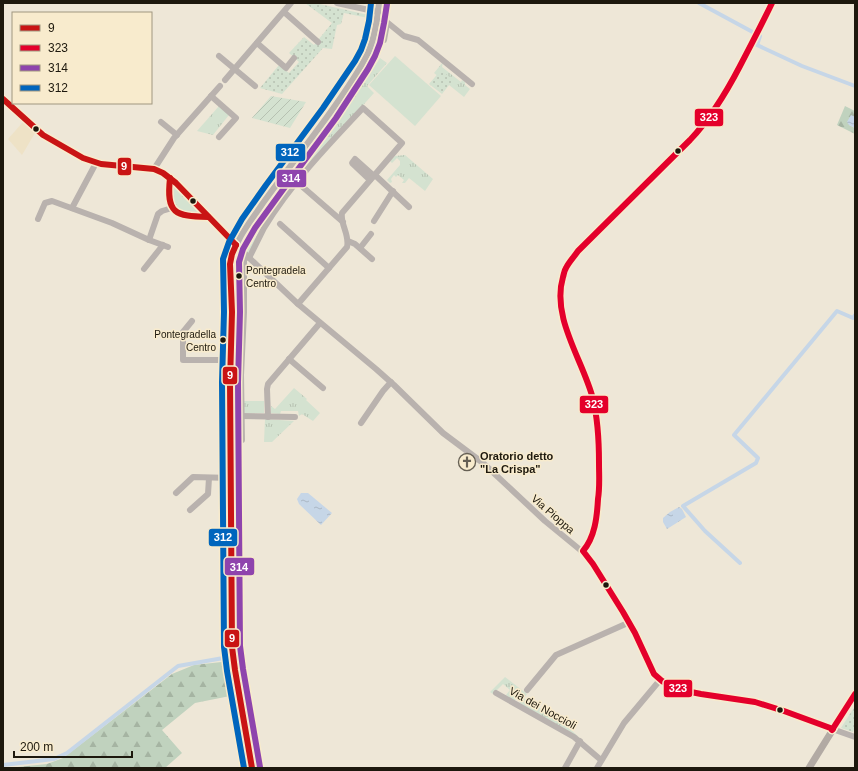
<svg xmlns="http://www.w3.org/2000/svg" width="858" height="771" viewBox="0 0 858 771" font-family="Helvetica,sans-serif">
<defs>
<pattern id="grass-tufts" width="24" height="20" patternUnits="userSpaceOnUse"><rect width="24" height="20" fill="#d4e2d0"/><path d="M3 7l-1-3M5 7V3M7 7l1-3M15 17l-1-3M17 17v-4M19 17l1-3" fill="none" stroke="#b6c1b1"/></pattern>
<pattern id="forest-firs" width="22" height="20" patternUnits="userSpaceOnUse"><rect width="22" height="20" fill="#c0d2be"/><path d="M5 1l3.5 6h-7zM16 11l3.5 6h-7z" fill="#a5b4a2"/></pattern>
<pattern id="park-dots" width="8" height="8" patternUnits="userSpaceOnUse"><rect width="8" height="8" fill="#d4e2d0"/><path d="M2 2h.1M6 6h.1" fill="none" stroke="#b6c1b1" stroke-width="1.8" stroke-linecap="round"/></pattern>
<pattern id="garden-furrows" width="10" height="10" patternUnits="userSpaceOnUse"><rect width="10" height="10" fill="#d4e2d0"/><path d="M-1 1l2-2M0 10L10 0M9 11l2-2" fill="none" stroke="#b6c1b1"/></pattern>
<pattern id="water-ripples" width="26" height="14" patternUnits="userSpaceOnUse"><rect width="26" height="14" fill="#c6d6e7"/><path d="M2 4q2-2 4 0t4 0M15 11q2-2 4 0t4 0" fill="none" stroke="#aab7c5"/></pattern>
</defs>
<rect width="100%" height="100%" fill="#eee7d7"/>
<polygon fill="#eee2c6" points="23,122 35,133 22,155 8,139"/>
<g fill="url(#grass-tufts)">
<path d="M380,58L387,63L367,86L374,93L300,176L248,257L246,253C287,185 338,124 380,58Z"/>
<polygon points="443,62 442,67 461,82 462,80 465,82 465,85 470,89 464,97 434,73"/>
<polygon points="219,106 229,115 213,135 197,131"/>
<polygon points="405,155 433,179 425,191 409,178 405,183 402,183 404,180 398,175 396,177 394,175 391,179 392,182 390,183 387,180 400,165 400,161 397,158 392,163 390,161 395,156"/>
<path d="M171,185H173L197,208L198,211L197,213L195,214C191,213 186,213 181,212C170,209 171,195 171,185Z"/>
<polygon points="236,257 241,258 241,280 236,280"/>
<rect x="233" y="358" width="6" height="51"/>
<polygon points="294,388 307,399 306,400 320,413 313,421 302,414 299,416 298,411 281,411 280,414 271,413 271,406 275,409"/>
<rect x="242" y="401" width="22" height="12"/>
<polygon points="265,419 294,421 272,442 264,442"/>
<polygon points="505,677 527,694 524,698 564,724 579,737 519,703 524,698 520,695 514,701 506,695 510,690 503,684 493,694 490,692"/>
</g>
<g fill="url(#forest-firs)">
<polygon points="845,106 855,111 855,117 851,116 849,125 855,128 855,134 837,125"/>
<polygon points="231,661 235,695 195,703 162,730 182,753 165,768 8,768 47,764 63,758 172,674 194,665"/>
</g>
<g fill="url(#park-dots)">
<polygon points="305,3 315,3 373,16 373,19 344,13 341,24 337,25 332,49 323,48 282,94 260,88 279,65 289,73 299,62 289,53 304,37 314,45 332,23"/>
<polygon points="441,70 453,80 442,94 429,84"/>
<polygon points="855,706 855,727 853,732 841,728"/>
</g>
<polygon fill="url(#garden-furrows)" points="271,96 306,102 290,128 252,118"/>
<polygon fill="#d4e2d0" points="395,56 441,96 415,126 369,85"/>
<g fill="url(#water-ripples)">
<polygon points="380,25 384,25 381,40 375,55 363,78 293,174 251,235 244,247 242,246 259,217 356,82 367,63 376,41"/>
<polygon points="851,115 855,117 855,128 849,125 847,122"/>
<polygon points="301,493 308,493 332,513 321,525 299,504 297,499"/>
<polygon points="679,507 682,509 686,517 667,529 663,522 663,518 670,512"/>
</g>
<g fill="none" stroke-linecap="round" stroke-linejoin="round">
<g stroke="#c6d6e7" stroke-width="4">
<polyline points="699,3 760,36 757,45 802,66 855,86"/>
<polyline points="236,418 238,643 242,675 258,768"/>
<polyline points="740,563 705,531 683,506 756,463 758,458 734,435 837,311 853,318 855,315"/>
<polyline points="3,765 54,759 67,753 178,666 229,657"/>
</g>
<g stroke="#b9b2ae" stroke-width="6">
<polyline points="337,3 378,12"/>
<polyline points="284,12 318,42"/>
<polyline points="377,21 388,23 404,36 418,40 472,84"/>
<polyline points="384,40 387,23"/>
<polyline points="257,43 286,68 294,58"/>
<polyline points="219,56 255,86"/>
<polyline points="225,80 291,3"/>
<polyline points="211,96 236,118 219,137"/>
<polyline points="3,99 43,135 83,158 101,164 154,169 163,173 170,178 244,253 298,304 376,369 394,385 443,433 483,463 545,521 584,553 593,564 623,612 635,633 651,669 657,678 666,684 690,691 712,696 749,701 764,705 855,737"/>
<polyline points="161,122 177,135"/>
<polyline points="154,169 174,138 220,86"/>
<polyline points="375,175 409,207"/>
<path d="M170,178C164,214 175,216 208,217"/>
<polyline points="370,180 352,163 355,159 374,176"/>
<polyline points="297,182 343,222"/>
<polyline points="72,208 96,163"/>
<polyline points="38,219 45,203 52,201 112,223 149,240 168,247"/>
<polyline points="374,221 393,191"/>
<polyline points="280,224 329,268"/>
<polyline points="149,240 158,214 162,211 172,208"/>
<polyline points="348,241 355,244 372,259"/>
<polyline points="360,248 371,234"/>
<path d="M249,258C254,248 259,238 264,228C290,185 328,145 363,108L402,143L342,213C340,224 350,235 347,247L298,304"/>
<polyline points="144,269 163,245"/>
<polyline points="231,282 239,282 239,309 238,356"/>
<polyline points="192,321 183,332 183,360 223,360"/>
<polyline points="223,334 224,362"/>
<polyline points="289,359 323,388"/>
<polyline points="241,416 295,417"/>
<polyline points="268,417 267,389 268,384 320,323"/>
<polyline points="361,423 383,391 391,382"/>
<polyline points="242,440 241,375 244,312 244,259 246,255"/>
<polyline points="176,493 193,477 231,478"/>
<polyline points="190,510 208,494 209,478"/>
<path d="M583,551L588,546L591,539L594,528L598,503L599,472L598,428L596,410L591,391L564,323C556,299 559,275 575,254L690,140L705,125L717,108L729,87L772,3"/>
<polyline points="527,690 556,655 630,622"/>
<polyline points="496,693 574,737 601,760"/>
<path d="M252,768L235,670L232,647L230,382L232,312L231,261C235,240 251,221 263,203C288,168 315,135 339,100C349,85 360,70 368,53C375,37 377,20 379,3"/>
<polyline points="565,768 580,741"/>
<polyline points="597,768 624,723 660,680"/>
</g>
<polyline stroke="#b2aaa4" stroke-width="7" points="809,768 855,694"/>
<g stroke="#f8ebcd" stroke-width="9">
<g id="bus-1">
<polyline points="3,99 43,135 83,158 101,164 154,169 163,173 176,183 236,245"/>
<path d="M170,178C166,214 175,216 208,217"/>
<polyline points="236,245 232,254 230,264 232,312 230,382 232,647 235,670 252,768"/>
</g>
</g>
<g stroke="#f8ebcd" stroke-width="9">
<g id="bus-2">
<path d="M772,3C762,24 751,45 740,66C726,93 711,118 690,140L578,251C574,257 569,262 566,268C564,271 564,274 563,277C551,318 583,360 593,399C598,420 599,441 599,463C599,475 600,487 598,499C597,517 595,537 583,551L593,564L623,612L635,633L654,674L662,681L673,687L686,691L701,694L755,702L784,711L833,729"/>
<polyline points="832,730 855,694"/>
</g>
</g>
<g stroke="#f8ebcd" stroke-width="9">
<polyline id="bus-3" points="260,767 243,669 240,646 238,382 240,312 239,262 243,249 255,228 279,195 336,118 368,69 375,56 380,43 384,23 387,4"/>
</g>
<g stroke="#f8ebcd" stroke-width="9">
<polyline id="bus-4" points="244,768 227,671 224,647 222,382 224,312 223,259 229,242 242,219 266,185 323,108 355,61 361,50 365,39 369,21 371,3"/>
</g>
<use href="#bus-1" stroke="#c91414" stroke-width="6"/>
<use href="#bus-2" stroke="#e4002b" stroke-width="6"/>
<use href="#bus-3" stroke="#8e44ad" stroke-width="6"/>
<use href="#bus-4" stroke="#0065bd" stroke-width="6"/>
</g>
<defs>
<g id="church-ring" transform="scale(0.9)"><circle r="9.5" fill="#f8ebcd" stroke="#666054" stroke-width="1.5"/><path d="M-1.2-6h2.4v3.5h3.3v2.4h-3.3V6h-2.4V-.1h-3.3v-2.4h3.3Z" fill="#666054"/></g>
</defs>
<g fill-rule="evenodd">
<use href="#church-ring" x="467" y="462"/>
</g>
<g fill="#1d180d" stroke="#f8ebcd" stroke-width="1.5">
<circle cx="36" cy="129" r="3.5"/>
<circle cx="678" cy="151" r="3.5"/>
<circle cx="193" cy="201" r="3.5"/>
<circle cx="239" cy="276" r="3.5"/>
<circle cx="223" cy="340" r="3.5"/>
<circle cx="606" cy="585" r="3.5"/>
<circle cx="780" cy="710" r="3.5"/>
</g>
<g text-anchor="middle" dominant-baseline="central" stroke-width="3" stroke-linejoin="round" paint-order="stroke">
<g font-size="10" fill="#1d180d" stroke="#f8ebcd" text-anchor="start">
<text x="246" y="270">Pontegradela<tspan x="246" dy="13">Centro</tspan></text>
<text x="216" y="334" text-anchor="end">Pontegradella<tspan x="216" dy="13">Centro</tspan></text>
</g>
<g font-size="11" font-weight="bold" fill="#1d180d" stroke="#f8ebcd" text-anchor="start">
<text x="480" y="456">Oratorio detto<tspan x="480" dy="13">"La Crispa"</tspan></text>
</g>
<g font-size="11" fill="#1d180d" stroke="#f8ebcd">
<text transform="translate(553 514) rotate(41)">Via Pioppa</text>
<text transform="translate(543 708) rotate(29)">Via dei Noccioli</text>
</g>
</g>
<g stroke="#f8ebcd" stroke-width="1.5">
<rect x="694" y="108" width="30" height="19" rx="4" fill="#e4002b"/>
<rect x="275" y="143" width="31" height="19" rx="4" fill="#0065bd"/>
<rect x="117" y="157" width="15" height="19" rx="4" fill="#c91414"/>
<rect x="276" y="169" width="31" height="19" rx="4" fill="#8e44ad"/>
<rect x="222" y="366" width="16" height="19" rx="4" fill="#c91414"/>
<rect x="579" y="395" width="30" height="19" rx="4" fill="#e4002b"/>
<rect x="208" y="528" width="30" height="19" rx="4" fill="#0065bd"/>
<rect x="224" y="557" width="31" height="19" rx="4" fill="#8e44ad"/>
<rect x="224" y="629" width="16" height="19" rx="4" fill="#c91414"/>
<rect x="663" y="679" width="30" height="19" rx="4" fill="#e4002b"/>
</g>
<g font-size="11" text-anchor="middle" font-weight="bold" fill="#fff">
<text x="709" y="121">323</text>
<text x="290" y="156">312</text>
<text x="124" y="170">9</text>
<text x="291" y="182">314</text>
<text x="230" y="379">9</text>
<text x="594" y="408">323</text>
<text x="223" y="541">312</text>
<text x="239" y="571">314</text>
<text x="232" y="642">9</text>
<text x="678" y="692">323</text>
</g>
<rect width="858" height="771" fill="none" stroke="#1d180d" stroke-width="8"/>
<rect x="12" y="12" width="140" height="92" fill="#f8ebcd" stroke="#a09780"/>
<rect x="20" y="25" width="20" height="6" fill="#c91414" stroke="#a09780"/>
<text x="48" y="32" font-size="12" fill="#1d180d">9</text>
<rect x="20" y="45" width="20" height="6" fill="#e4002b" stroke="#a09780"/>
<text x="48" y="52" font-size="12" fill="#1d180d">323</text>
<rect x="20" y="65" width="20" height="6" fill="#8e44ad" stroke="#a09780"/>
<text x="48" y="72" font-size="12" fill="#1d180d">314</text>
<rect x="20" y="85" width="20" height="6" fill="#0065bd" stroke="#a09780"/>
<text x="48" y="92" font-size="12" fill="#1d180d">312</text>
<path d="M14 751v6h118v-6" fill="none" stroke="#1d180d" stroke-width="2"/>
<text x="20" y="751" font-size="12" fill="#1d180d" stroke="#f8ebcd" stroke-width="3" paint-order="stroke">200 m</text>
</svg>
